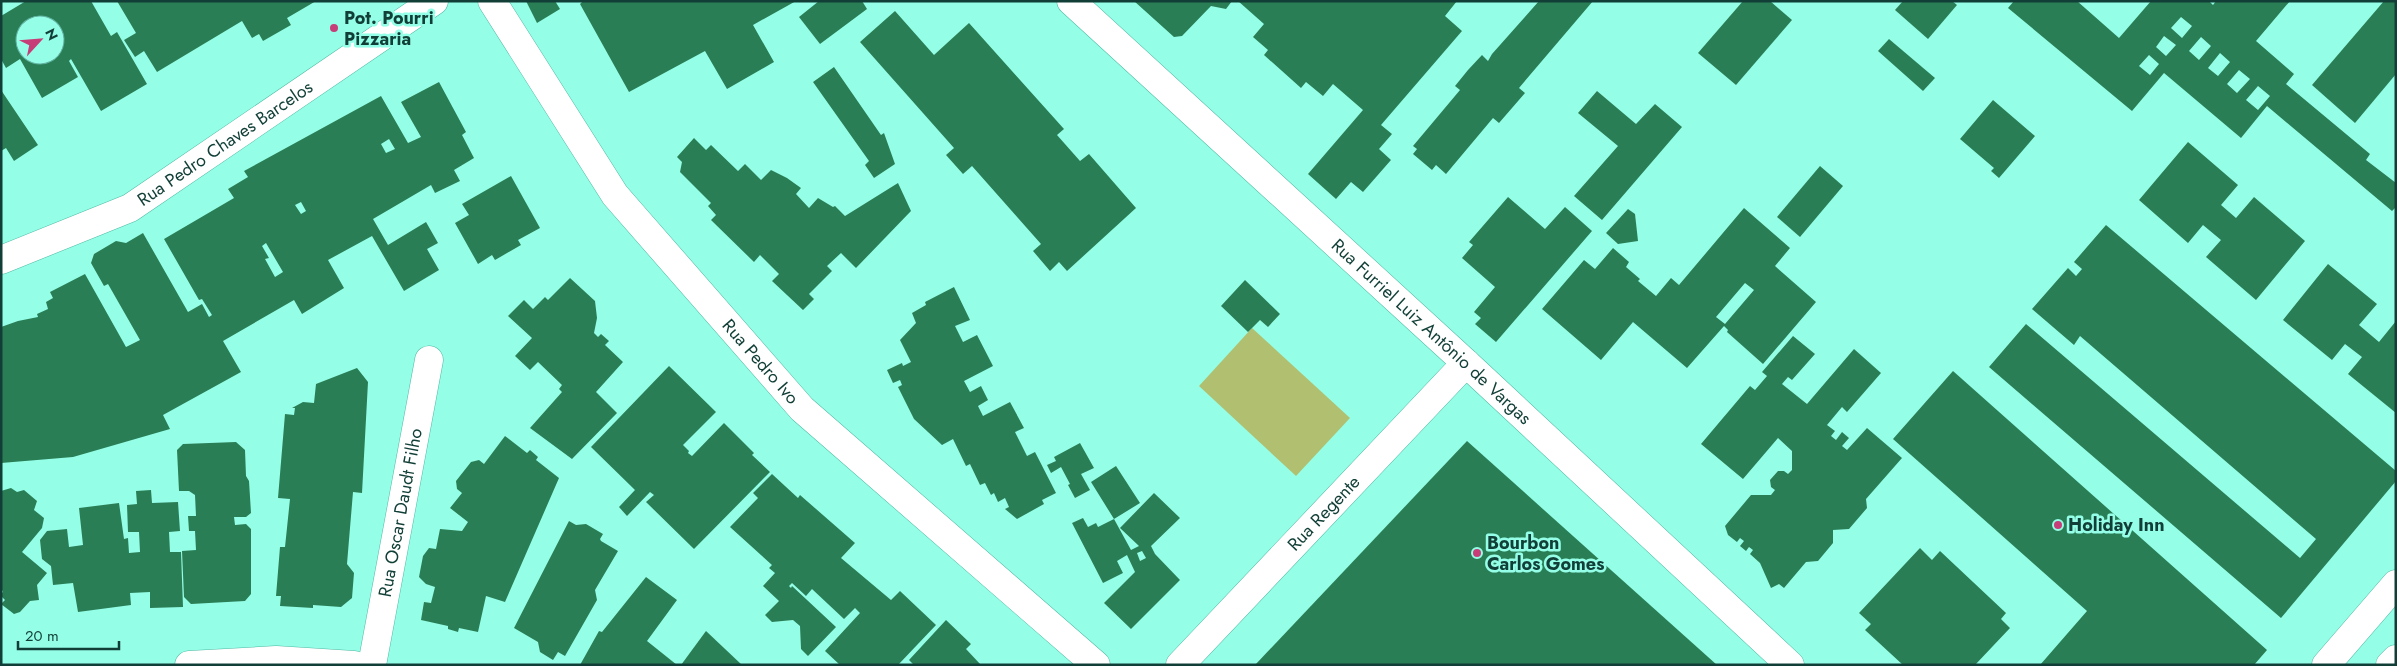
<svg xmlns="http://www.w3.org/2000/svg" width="2397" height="666" viewBox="0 0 2397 666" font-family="Jost,sans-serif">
<rect width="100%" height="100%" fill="#95fee7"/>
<polygon fill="#b0c070" points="1252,328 1350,418 1296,476 1199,386"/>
<g fill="#2a7e55" fill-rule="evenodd">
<path d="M26,1H91L111,36L117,32L147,84L101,111L71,59L69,61L78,77L42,98L20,59L6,68L1,59V16ZM25,25H55V55H25Z"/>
<polygon points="117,1 316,1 287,18 291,25 263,41 259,34 252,38 242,21 157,72 144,51 135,57 124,40 136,33"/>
<polygon points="526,1 555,1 560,9 537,23"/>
<polygon points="583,1 796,1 753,25 774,62 727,89 705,51 629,92 580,4"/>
<polygon points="819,1 862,1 867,9 820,44 799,17"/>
<polygon points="1134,1 1232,1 1226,9 1211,6 1182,36 1174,37"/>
<polygon points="1238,1 1457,1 1445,16 1462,31 1381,125 1392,134 1379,149 1391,160 1363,192 1351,182 1336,199 1308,174 1363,110 1333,84 1323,96 1306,82 1301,88 1264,55 1268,50 1253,37 1264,24"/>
<polygon points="1539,1 1593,1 1519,88 1525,93 1499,123 1493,118 1446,174 1436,165 1432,170 1413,154 1417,149 1413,146 1460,90 1455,86 1468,70 1482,55 1488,61 1492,54"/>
<polygon points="1743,1 1770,1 1792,20 1736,85 1698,53"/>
<polygon points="1903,1 1952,1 1957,5 1928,39 1895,10"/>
<path d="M2014,1H2077L2119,38L2151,1H2209L2213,5L2216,1H2290L2256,41L2294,74L2286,84L2370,154L2366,160L2396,183V207L2392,211L2267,106L2241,138L2164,73L2132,111L2008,8ZM2181,17L2192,26L2182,38L2171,28ZM2164,36L2176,45L2166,56L2156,47ZM2201,37L2211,46L2199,60L2189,51ZM2220,53L2230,62L2218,76L2208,68ZM2149,55L2159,64L2150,75L2139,66ZM2239,70L2250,79L2237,93L2227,84ZM2258,86L2270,96L2258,110L2246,100Z"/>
<polygon points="2384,1 2396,1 2396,74 2355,123 2312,85"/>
<polygon points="895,11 934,55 969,23 1064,129 1057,135 1080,161 1089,154 1136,208 1067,271 1059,262 1050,271 1033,251 1041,244 972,166 963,174 946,155 954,148 860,42"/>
<polygon points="1889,39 1935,78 1923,91 1878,51"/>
<polygon points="834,67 881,135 884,133 895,164 874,178 865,165 869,161 813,82"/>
<path d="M439,82L466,132L462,135L474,158L454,170L460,181L435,193L431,185L373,219L388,245L426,222L438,243L427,249L439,270L404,291L372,236L328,260L344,288L302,314L294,300L223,341L241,372L163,415L170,429L73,457L1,463V327L18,321L38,317L37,314L48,309L46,302L53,298L50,292L85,274L126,347L140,340L108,284L104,286L91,263L94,254L116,241L126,243L143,233L188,312L202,304L209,317L212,315L202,299L199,300L164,239L234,198L228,189L248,177L244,171L381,96L408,143L421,137L401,102ZM389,139L395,149L386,153L381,144ZM301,202L306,211L301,214L295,205ZM266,243L283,272L275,277L265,259L269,258L262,246Z"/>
<polygon points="1,90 38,145 14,161 6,148 1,151"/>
<polygon points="1597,91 1636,124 1655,104 1682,127 1602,220 1574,196 1618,146 1578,113"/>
<polygon points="1993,100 2035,136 1999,178 1991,171 1994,168 1960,139"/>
<polygon points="694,138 706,150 711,145 738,171 745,164 761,180 771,170 787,178 801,188 796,194 809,208 818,198 833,207 835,206 845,216 898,183 911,211 856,268 841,253 827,266 832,271 809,294 814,299 803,310 772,281 779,274 760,255 754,262 711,220 716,215 708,206 711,203 680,172 682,162 677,157"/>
<polygon points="2188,142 2238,185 2221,205 2236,218 2254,197 2305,241 2256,300 2206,257 2221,240 2203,225 2188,243 2139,200"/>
<polygon points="1820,166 1843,186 1800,237 1777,217"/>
<polygon points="511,176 540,228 518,240 521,245 495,260 492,255 478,264 455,223 469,215 462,204"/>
<polygon points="1508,197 1545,229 1565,207 1592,231 1496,342 1475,324 1481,318 1474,312 1495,287 1462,258 1473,245 1469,242"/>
<path d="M1744,208L1790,248L1775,266L1816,302L1763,364L1727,332L1728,330L1724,326L1687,368L1633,322L1601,360L1542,309L1584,260L1595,269L1613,248L1629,262L1626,267L1640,279L1638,281L1656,296L1671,278L1679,285ZM1745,283L1754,290L1725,324L1716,317Z"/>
<polygon points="1628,209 1635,214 1638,241 1618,244 1606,233"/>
<polygon points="2106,225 2396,471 2396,481 2281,618 1989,367 2026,324 2300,558 2316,539 2080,336 2074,345 2032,309 2068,268 2076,276 2082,269 2074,262"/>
<polygon points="2328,264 2377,304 2359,325 2379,342 2396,321 2396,413 2348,374 2362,357 2345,344 2332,360 2283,320"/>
<polygon points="570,278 595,301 597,318 594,333 598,337 601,334 609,341 605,345 623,362 596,392 617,413 572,459 530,428 562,392 559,389 562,385 538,362 530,370 515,356 532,338 508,316 524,300 533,309 545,297 548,300"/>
<polygon points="1245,280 1280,314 1268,327 1260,320 1248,332 1221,306"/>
<polygon points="954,287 970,320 955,326 963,342 977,335 993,366 964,381 970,392 981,386 988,400 978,406 983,416 1010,402 1024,428 1015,432 1027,456 1035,452 1056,493 1042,500 1044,504 1017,519 1005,509 1009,507 1005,498 998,502 994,493 991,495 985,483 980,485 970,464 966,466 953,439 942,445 914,419 898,387 902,385 900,380 893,383 887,370 902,363 903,366 911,362 900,340 916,323 912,313 926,305 925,302"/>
<polygon points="1793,336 1815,354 1792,380 1788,377 1782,384 1807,404 1854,349 1881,373 1847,412 1842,407 1827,425 1835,431 1831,436 1836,440 1842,432 1849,438 1842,446 1847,450 1867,428 1902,458 1866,499 1867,508 1849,529 1833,530 1833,543 1818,561 1806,562 1784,588 1779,584 1771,588 1760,563 1750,554 1753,550 1749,547 1746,551 1740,546 1744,541 1740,538 1737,542 1728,535 1725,526 1751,495 1771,495 1775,490 1771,487 1770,480 1778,471 1784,471 1788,474 1792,470 1792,451 1778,438 1743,479 1701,444 1750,386 1755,390 1767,376 1762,372"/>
<polygon points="669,366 716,412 683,445 689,451 688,453 692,456 724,423 754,453 752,455 770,472 694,549 646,502 654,495 650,492 627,516 619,507 635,490 591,447"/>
<polygon points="357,368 368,382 362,493 353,492 347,564 354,573 352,598 341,607 313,605 313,608 280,606 281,596 276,596 280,547 285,547 290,499 278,498 285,414 294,415 295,408 292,408 303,402 314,403 316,384"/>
<polygon points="1953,371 2267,650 2254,665 2040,665 2087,611 1893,439"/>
<polygon points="505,436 527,453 530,450 538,457 536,460 559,478 505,602 486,596 478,632 459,628 458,632 448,629 448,626 421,620 424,602 431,603 435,587 426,584 419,577 423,556 429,548 436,549 440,529 462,531 468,522 450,508 462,493 457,489 456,481 471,462 479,460 484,464"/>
<polygon points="1467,441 1717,665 1255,665"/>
<polygon points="236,442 245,450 246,476 249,481 251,513 246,517 234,517 235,525 246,524 251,529 251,594 245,601 191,604 184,597 182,551 196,550 195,531 189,531 188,516 196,516 195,495 189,491 179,491 177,450 183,444"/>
<polygon points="1080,443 1094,468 1081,474 1090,490 1075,498 1068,485 1070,484 1061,467 1051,473 1047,465 1056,461 1054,457"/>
<path d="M1116,466L1140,503L1114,519L1131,550L1139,546L1120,528L1154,493L1180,518L1151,546L1155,554L1180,580L1131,629L1104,603L1135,572L1127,555L1117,561L1123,573L1103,583L1072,523L1083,518L1088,527L1096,523L1098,527L1114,519L1091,482ZM1142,551L1146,558L1140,561L1137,553Z"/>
<polygon points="772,474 798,498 800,495 855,543 841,558 891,600 900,591 936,625 898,665 840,665 825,651 860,613 855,608 844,619 812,589 806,596 792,583 789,586 791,588 792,586 836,627 808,656 801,649 800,626 793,620 772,622 765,615 779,601 763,586 775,573 769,568 772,565 730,527 758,498 753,493"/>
<polygon points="11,488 17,492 24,490 37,501 34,510 44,518 42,528 22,552 47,573 37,585 39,600 30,601 20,612 14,614 1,604 5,600 1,596 3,591 1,590 1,491"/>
<polygon points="151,490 152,503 178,502 180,531 169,532 170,552 181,552 183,607 150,608 150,592 130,593 131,605 78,612 73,583 53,585 51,566 42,559 40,540 47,531 67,529 69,547 83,545 79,508 119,503 124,539 128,538 129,553 140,552 139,532 128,532 127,505 137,504 136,491"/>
<polygon points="569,521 576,525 586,524 603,534 600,539 601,541 618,551 595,590 597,600 565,656 558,652 553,660 540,652 538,642 514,628"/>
<polygon points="1920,548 1932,560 1940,551 2006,613 2001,619 2010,628 1975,665 1903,665 1865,630 1871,624 1859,613"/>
<polygon points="646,577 677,600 647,641 677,665 580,665 599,631 602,632"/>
<polygon points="946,620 971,644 966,649 981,665 914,665 909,660"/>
<polygon points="706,631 742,665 681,665"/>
</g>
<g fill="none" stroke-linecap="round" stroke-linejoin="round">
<g stroke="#4ebaa5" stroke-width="29">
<g id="minor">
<path id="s1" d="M492,1L615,195L802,409L1096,665"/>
<path id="s2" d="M1071,1L1466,363L1790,665"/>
<path id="s3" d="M1,260L130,208L434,1"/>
<polyline points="189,665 276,660 354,665"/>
<path id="s4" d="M372,665L429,360"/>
<path id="s5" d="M1180,665L1466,363"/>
<polyline points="2390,665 2396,659"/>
</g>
</g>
<g stroke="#4ebaa5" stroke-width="29">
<polyline id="major" points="2326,665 2396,584"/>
</g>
<use href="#minor" stroke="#fff" stroke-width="28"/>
<use href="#major" stroke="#fff" stroke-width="28"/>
</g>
<g fill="#c63d77" stroke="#95fee7" stroke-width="2">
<circle cx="334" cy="28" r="5"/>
<circle cx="2058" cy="525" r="5"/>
<circle cx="1477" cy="553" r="5"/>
</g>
<g text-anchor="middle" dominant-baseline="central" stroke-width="5" stroke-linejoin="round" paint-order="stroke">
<g font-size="18" font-weight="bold" fill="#113f37" stroke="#95fee7" text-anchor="start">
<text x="344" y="18">Pot. Pourri<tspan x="344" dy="21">Pizzaria</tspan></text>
<text x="2068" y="525">Holiday Inn</text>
<text x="1487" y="543">Bourbon<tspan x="1487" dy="21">Carlos Gomes</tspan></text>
</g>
<g font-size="18" fill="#113f37" stroke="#95fee7">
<text stroke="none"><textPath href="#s3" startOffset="254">Rua Pedro Chaves Barcelos</textPath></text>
<text stroke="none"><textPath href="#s2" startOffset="489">Rua Furriel Luiz Antônio de Vargas</textPath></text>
<text stroke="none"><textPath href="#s1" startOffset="451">Rua Pedro Ivo</textPath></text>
<text stroke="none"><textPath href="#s4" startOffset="155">Rua Oscar Daudt Filho</textPath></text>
<text stroke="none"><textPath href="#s5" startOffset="209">Rua Regente</textPath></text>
</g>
</g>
<rect width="2397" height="666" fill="none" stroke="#113f37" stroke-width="5"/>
<g transform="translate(40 40) rotate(64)"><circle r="24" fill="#95fee7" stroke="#60b2a1"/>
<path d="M0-4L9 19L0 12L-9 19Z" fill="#c63d77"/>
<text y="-8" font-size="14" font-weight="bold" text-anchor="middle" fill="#113f37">N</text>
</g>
<path d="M18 641v8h101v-8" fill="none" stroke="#113f37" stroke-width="2.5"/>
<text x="25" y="641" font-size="15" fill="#113f37" stroke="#95fee7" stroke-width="4" paint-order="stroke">20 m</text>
</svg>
